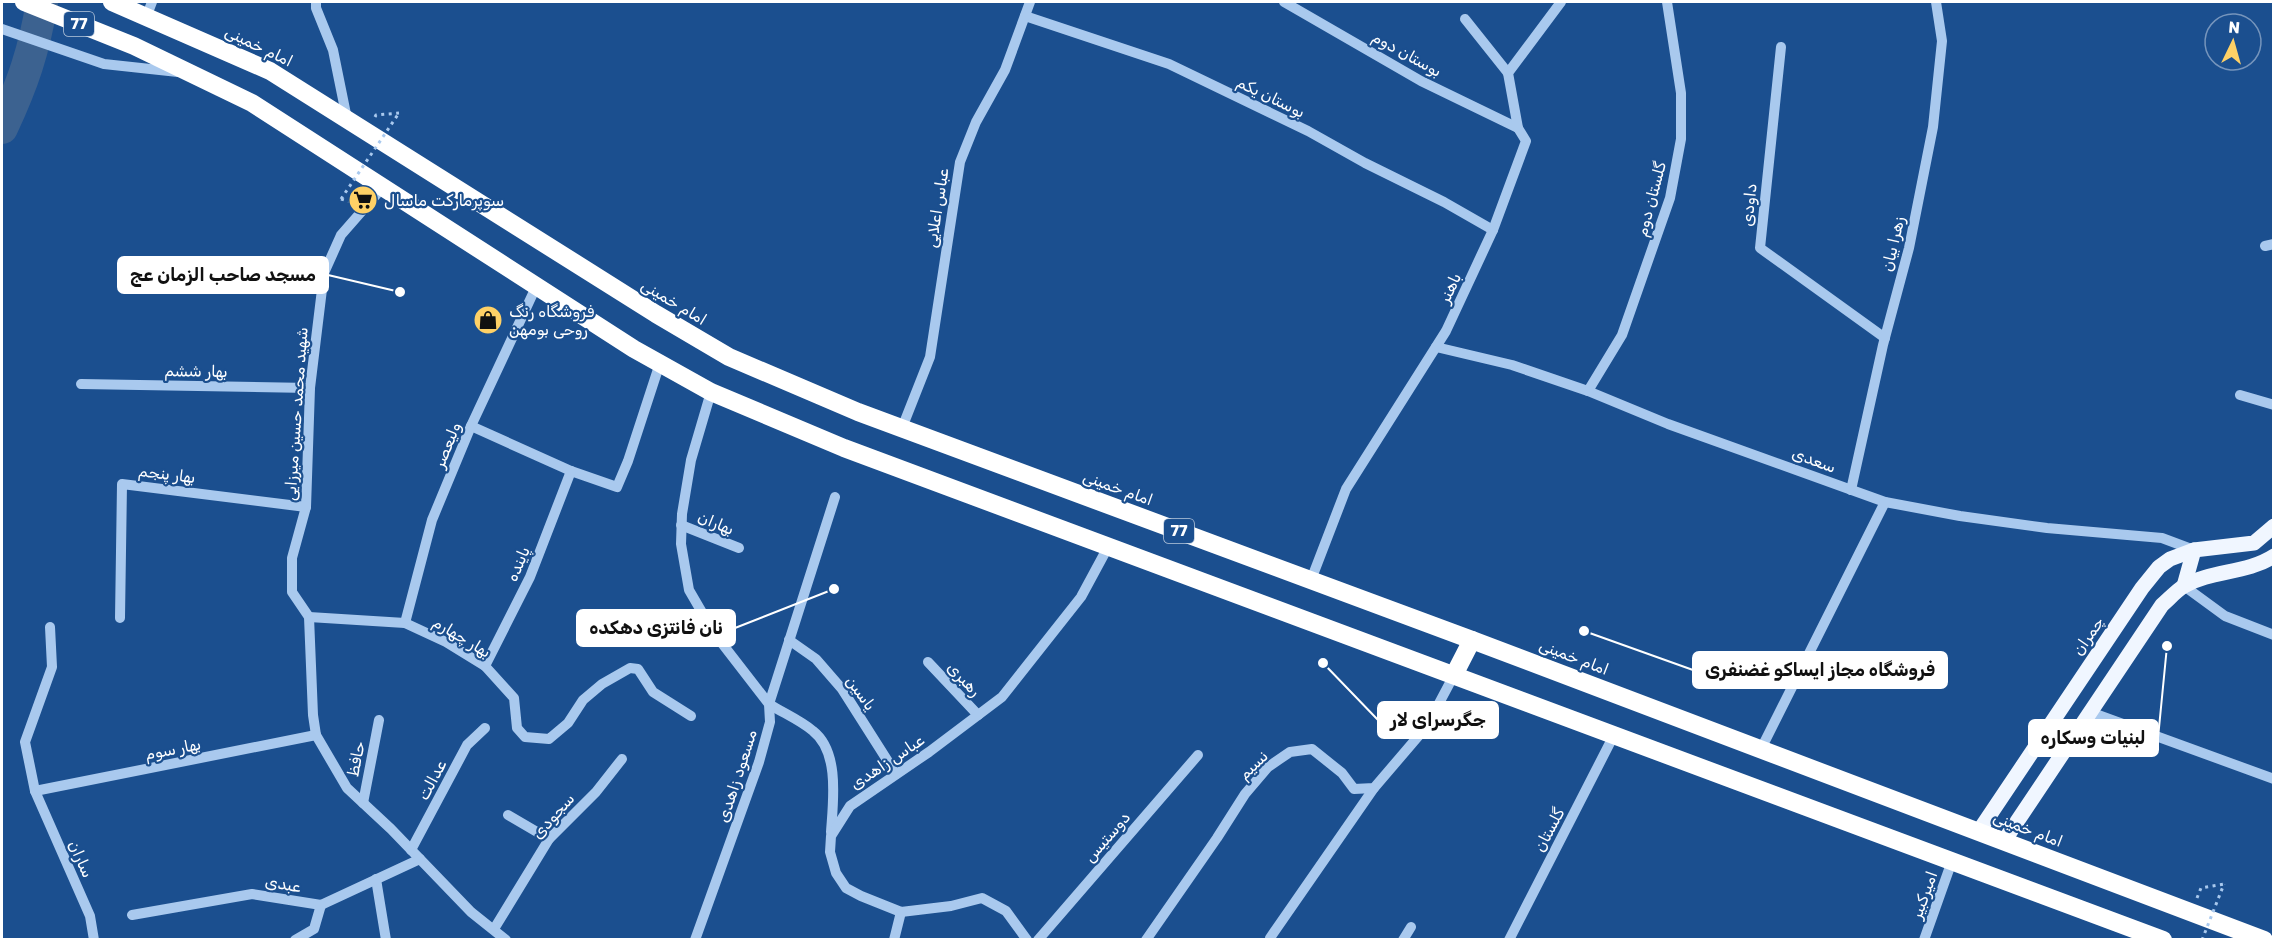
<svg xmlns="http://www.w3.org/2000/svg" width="2275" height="941" viewBox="0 0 2275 941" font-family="Rubik,'Noto Naskh Arabic',sans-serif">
<rect width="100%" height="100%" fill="#1b4f8f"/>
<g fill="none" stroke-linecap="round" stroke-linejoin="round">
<path stroke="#3c6290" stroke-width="32" d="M2,128C23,83 34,51 42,2"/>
<g stroke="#a9c9ee" stroke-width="3" stroke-dasharray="3 4.5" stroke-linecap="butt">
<polyline points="375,117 376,115 399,113"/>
<polyline points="341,199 351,202"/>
<polyline points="2197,898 2201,888 2224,884"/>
</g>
<g stroke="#a9c9ee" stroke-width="10">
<polyline points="316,2 316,8 333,50 347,119"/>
<polyline points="1284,2 1421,81 1518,128"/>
<polyline points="147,15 152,2"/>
<polyline points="1025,16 1169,64 1308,131 1365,163 1444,202 1493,230"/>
<polyline points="1465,19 1508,73"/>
<polyline points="2,29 104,64 178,72"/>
<polyline points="1781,47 1760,248 1885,338"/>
<polyline points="383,187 341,235 324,273 310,388 306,507 292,558 292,592 309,617 313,715 316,735 347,788 391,829 471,912 506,940"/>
<polyline points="2265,246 2274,244"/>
<polyline points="173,289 322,282"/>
<polyline points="1436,347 1512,365 1588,391 1668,424 1885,502 1960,516 2047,528 2162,538 2194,550"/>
<polyline points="81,384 310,388"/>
<polyline points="1588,391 1622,335 1670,198 1681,139 1681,93 1667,2"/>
<polyline points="2240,395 2274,405"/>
<polyline points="471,426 571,471 617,487 628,461 660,363"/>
<polyline points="902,428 930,357 960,162 976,122 1005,70 1030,2"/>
<polyline points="1851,490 1883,345 1909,248 1933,127 1942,41 1936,2"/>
<polyline points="681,525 739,548"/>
<polyline points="1311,580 1346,489 1446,331 1493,230 1526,141 1518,128 1508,73 1561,2"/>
<polyline points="2184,586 2225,616 2274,635"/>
<polyline points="309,617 405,623 446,642 485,666 514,698 517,728 525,737 549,739 568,723 583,700 602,684 630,668 638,669 653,692 691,716"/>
<polyline points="120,618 122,484 306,507"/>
<polyline points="405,623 432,520 471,426 536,287"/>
<polyline points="50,627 52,667 25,742 35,791 90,916 94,940"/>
<polyline points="789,640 816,659 842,689 896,774"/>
<polyline points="928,662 978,715"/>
<polyline points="485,666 530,577 571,471"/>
<polyline points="2090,712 2274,779"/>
<polyline points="1761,749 1885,502"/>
<polyline points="35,791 316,735"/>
<polyline points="363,803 379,720"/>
<polyline points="508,815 549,839"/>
<path d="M831,832C833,802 840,752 813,731C800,720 783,713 769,704L835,497"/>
<polyline points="411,850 467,745 485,728"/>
<polyline points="376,879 386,940"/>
<polyline points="132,915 252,894 321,905 420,859"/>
<polyline points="494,929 549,839 596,792 622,759"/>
<polyline points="1270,938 1374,788"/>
<polyline points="295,940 314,929 321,905"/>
<polyline points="695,940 759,762 770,722 769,704 714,633 689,590 681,544 682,514 691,460 711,392"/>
<polyline points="894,940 901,912"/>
<polyline points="1027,940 1006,911 982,898 951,906 901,912 861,896 846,888 836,873 830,852 831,836 850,806 929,752 1002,697 1081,597 1108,547"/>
<polyline points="1038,940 1198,755"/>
<polyline points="1146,940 1217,838 1245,794 1268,767 1290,752 1312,749 1342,773 1354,789 1374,788 1427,726 1454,675"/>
<polyline points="1403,940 1411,927"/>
<polyline points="1509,940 1614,735"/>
<polyline points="1924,940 1952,861"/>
</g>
<g stroke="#f0f6ff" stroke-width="15">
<polyline points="2184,586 2194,550"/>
<polyline points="1979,831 2142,588 2159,567 2170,559 2194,550 2254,543 2274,526"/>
<path d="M2004,841L2162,605C2169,599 2176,591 2184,586C2212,570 2246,574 2274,556"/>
</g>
<g stroke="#fff" stroke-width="18">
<polyline points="24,2 134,46 252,103 634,349 711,392 844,448 2163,940"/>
<polyline points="112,2 270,71 656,314 729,357 858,412 1472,640 2264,940"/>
<polyline points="1454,675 1472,640"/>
</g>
<g stroke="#a9c9ee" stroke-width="3" stroke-dasharray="3 4.5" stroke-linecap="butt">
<polyline points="341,199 399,113"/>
<polyline points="2202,940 2224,884"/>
</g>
</g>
<defs>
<g id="supermarket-disc" transform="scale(1.5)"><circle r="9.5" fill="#ffd166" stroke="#1b4f8f"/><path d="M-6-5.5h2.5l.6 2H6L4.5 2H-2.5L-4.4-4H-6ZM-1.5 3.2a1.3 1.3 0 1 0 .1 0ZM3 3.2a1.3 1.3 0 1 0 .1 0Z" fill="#111"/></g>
<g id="shop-disc" transform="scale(1.5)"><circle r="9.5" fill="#ffd166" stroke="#1b4f8f"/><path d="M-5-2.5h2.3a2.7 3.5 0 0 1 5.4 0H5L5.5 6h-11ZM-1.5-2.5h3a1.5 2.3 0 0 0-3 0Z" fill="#111"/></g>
</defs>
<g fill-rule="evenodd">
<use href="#supermarket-disc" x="363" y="200"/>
<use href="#shop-disc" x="488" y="320"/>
</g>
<g text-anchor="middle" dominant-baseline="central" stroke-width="4.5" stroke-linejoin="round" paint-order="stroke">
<g fill="#1b4f8f" stroke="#bbcadd" stroke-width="1.5">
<rect x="64" y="12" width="30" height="24" rx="4.5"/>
<rect x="1164" y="519" width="30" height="24" rx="4.5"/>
</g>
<g font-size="15" font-weight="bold" fill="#fff">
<text x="79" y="24">77</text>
<text x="1179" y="531">77</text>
</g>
<g font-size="16" fill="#fff" stroke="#1b4f8f">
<text transform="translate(259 46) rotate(26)">امام خمینی</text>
<text transform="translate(1407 54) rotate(29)">بوستان دوم</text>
<text transform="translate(1271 97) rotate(26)">بوستان یکم</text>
<text transform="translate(1651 199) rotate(-75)">گلستان دوم</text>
<text transform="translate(1749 205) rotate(-84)">داودی</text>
<text transform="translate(937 208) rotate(-81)">عباس اعلایی</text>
<text transform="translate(1893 244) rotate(-77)">زهرا بیان</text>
<text transform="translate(1450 288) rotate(-65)">باهنر</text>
<text transform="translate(674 302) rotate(31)">امام خمینی</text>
<text transform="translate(196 371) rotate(1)">بهار ششم</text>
<text transform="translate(296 414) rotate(-86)">شهید محمد حسین میرزایی</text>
<text transform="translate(447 445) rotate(-68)">ولیعصر</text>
<text transform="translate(1814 460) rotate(20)">سعدی</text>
<text transform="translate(167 474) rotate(7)">بهار پنجم</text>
<text transform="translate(1118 488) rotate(20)">امام خمینی</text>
<text transform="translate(716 523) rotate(22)">بهاران</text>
<text transform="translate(518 564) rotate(-67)">پاینده</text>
<text transform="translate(2088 636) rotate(-56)">چمران</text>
<text transform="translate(462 637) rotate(31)">بهار چهارم</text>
<text transform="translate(1574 657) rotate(21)">امام خمینی</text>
<text transform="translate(964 679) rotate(47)">رهبری</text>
<text transform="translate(861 693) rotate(54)">یاسین</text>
<text transform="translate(173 749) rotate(-11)">بهار سوم</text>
<text transform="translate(356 759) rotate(-79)">حافظ</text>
<text transform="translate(887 762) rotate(-34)">عباس زاهدی</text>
<text transform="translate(1253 765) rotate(-44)">نسیم</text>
<text transform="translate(737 776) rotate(-72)">مسعود زاهدی</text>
<text transform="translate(432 780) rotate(-62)">عدالت</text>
<text transform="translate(553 816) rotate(-48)">سجودی</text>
<text transform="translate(2028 829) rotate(21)">امام خمینی</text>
<text transform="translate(1549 830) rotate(-62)">گلستان</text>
<text transform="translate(1107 837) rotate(-49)">دوستیس</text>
<text transform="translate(81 859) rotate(66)">ساران</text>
<text transform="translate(283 884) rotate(9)">عبدی</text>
<text transform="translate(1924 895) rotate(-70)">امیرکبیر</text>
</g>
<g font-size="16" fill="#fff" stroke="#1b4f8f" text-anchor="start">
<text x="384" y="200">سوپرمارکت ماسال</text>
<text x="509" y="311">فروشگاه رنگ<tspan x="509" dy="18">روحی بومهن</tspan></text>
</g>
</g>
<path fill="none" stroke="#fff" stroke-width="2" d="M400 292L328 275M834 589L735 628M1584 631L1693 670M1323 663L1378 720M2167 646L2158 738"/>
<g fill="#fff" stroke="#1b4f8f" stroke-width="2">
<circle cx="400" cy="292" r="6"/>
<circle cx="834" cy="589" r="6"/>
<circle cx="1584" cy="631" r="6"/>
<circle cx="1323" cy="663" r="6"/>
<circle cx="2167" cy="646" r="6"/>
</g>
<g fill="#fff" stroke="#fff" stroke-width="2">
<rect x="118" y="257" width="210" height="36" rx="6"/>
<rect x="577" y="610" width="158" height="36" rx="6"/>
<rect x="1693" y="652" width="254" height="36" rx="6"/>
<rect x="1378" y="702" width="120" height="36" rx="6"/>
<rect x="2029" y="720" width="129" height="36" rx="6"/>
</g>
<g font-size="18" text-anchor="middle" font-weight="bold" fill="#111">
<text x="223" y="281">مسجد صاحب الزمان عج</text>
<text x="656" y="634">نان فانتزی دهکده</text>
<text x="1820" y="676">فروشگاه مجاز ایساکو غضنفری</text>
<text x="1438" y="726">جگرسرای لار</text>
<text x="2093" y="744">لبنیات وسکاره</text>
</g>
<rect width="2275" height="941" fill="none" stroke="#ffffff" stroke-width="6"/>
<g transform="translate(2233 42) rotate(5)"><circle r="28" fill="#1b4f8f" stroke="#7695bc" stroke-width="1.5"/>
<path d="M0-4.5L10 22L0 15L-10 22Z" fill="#ffd166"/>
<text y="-9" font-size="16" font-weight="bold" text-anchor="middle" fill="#ffffff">N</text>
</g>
</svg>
